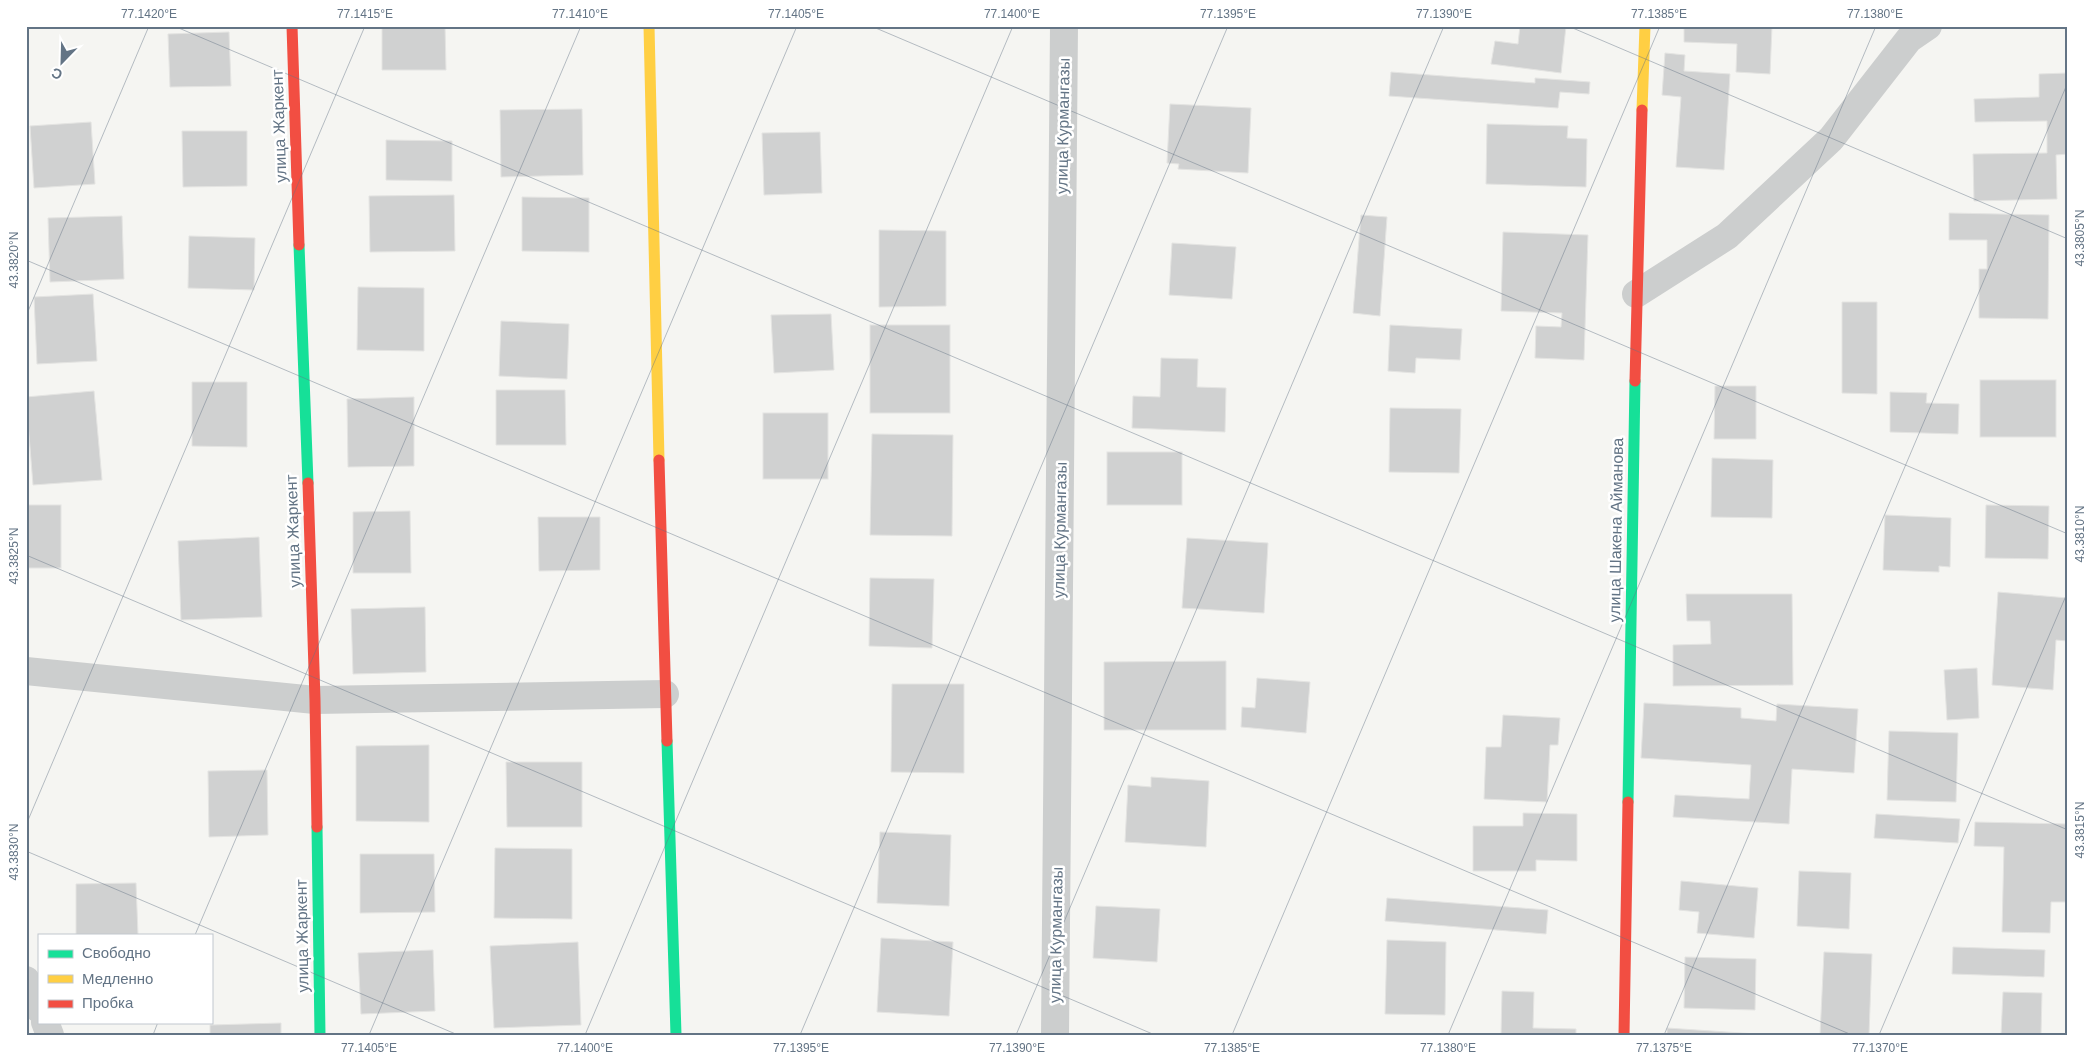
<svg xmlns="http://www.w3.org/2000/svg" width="2094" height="1061" viewBox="0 0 2094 1061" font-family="Arial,sans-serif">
<rect width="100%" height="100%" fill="#f5f5f2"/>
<g fill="#d0d1d1" stroke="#e4e4e2">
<polygon points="382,26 445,26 446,70 382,70"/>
<polygon points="1520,26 1566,26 1561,73 1491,64 1495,41 1518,44"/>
<polygon points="1684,26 1772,26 1770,74 1736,72 1737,44 1684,42"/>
<polygon points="229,32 231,86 170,87 168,34"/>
<polygon points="1665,53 1685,55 1684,71 1730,74 1724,170 1676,167 1681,97 1662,95"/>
<polygon points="1391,72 1535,83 1535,78 1590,82 1589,94 1560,92 1558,108 1389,96"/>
<polygon points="2068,73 2068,154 2056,155 2057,199 1974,201 1973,154 2047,153 2047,121 1975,122 1974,99 2039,97 2039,74"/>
<polygon points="1170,104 1251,108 1248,173 1178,169 1179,164 1167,163"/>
<polygon points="582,109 583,175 501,177 500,110"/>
<polygon points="91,122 95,184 34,188 30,126"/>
<polygon points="1487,124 1568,126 1567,138 1587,139 1586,187 1486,184"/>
<polygon points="182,131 247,131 247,186 183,187"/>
<polygon points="820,132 822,193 764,195 762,133"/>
<polygon points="386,140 452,141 452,181 386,180"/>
<polygon points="454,195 455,251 370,252 369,196"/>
<polygon points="522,197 589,198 589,252 522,251"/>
<polygon points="1949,213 2049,215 2048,319 1979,318 1979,269 1987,269 1987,240 1949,240"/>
<polygon points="1361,215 1387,217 1380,316 1353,313"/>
<polygon points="122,216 124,279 50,282 48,218"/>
<polygon points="879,230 946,231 946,306 879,307"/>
<polygon points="1503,232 1588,235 1584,360 1535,358 1536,326 1561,327 1562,313 1501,311"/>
<polygon points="189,236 255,238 254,290 188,288"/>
<polygon points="1172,243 1236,247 1232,299 1169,295"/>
<polygon points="358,287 424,288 424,351 357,350"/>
<polygon points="93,294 97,361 37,364 34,297"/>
<polygon points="1842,302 1877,302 1877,394 1842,393"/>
<polygon points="831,314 834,370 774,373 771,315"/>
<polygon points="501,321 569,324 567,379 499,376"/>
<rect x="870" y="325" width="80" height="88"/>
<polygon points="1390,325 1462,329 1460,360 1416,358 1415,373 1388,371"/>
<polygon points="1161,358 1198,359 1197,387 1226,388 1225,432 1132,428 1133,396 1160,397"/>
<rect x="1980" y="380" width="76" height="57"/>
<polygon points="192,382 247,382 247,447 192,446"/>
<polygon points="1715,386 1756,386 1756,439 1714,439"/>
<polygon points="496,390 565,390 566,445 496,445"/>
<polygon points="94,391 102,480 33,485 26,397"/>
<polygon points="1890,392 1927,393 1926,403 1959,404 1958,434 1890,432"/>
<polygon points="414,397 414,466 348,467 347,399"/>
<polygon points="1390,408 1461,409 1459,473 1389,472"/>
<rect x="763" y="413" width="65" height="66"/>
<polygon points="872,434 953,435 952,536 870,535"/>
<rect x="1107" y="452" width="75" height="53"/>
<polygon points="1712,458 1773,460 1772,518 1711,517"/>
<rect x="26" y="505" width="35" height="63"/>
<polygon points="1986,505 2049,506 2048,559 1985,558"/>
<polygon points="410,511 411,573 353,573 353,512"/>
<polygon points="1885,515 1951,518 1950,567 1939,566 1939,572 1883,570"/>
<polygon points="538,517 600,517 600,570 539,571"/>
<polygon points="259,537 262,617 181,620 178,541"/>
<polygon points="1187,538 1268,543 1264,613 1182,608"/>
<polygon points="870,578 934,579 932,648 869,646"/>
<polygon points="1998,592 2068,598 2068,641 2056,640 2053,690 1992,685"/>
<polygon points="1686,594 1792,594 1793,685 1673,686 1673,645 1711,644 1710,621 1687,621"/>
<polygon points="425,607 426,672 353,674 351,609"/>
<polygon points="1226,661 1226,730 1104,730 1104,662"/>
<polygon points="1977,668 1979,718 1947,720 1944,670"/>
<polygon points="1257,678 1310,682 1306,733 1241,727 1242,707 1255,708"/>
<polygon points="892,684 964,684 964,773 891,772"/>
<polygon points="1644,703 1741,708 1741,718 1776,721 1777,704 1858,709 1854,773 1792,769 1789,824 1673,817 1675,795 1749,799 1751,765 1641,758"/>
<polygon points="1503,715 1560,718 1558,745 1550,745 1547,802 1484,799 1486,747 1501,747"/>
<polygon points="1889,731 1958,733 1956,802 1887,800"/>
<polygon points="429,745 429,822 356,821 356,746"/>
<polygon points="506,762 582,762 582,827 507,827"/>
<polygon points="267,770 268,835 209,837 208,771"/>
<polygon points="1151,777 1209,781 1206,847 1125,842 1128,785 1151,787"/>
<polygon points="1523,813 1577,814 1577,861 1536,860 1536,871 1473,871 1473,826 1523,826"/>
<polygon points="1876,814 1960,819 1958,843 1874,838"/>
<polygon points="1975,822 2068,824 2068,902 2051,902 2050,933 2002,932 2004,847 1974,846"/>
<polygon points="880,832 951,835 949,906 877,903"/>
<polygon points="495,848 572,849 572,919 494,918"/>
<polygon points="360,854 434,854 435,912 360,913"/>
<polygon points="1799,871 1851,873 1849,929 1797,926"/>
<polygon points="1681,881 1758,888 1754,938 1697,933 1699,912 1679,910"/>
<polygon points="136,883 138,935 76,935 76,884"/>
<polygon points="1387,898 1548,910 1546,934 1385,921"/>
<polygon points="1096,906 1160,909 1157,962 1093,958"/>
<polygon points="881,938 953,942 949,1016 877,1012"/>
<polygon points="1387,940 1446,942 1445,1015 1385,1014"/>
<polygon points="578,942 581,1025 494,1028 490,946"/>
<polygon points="1953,947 2045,950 2044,977 1952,974"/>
<polygon points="433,950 435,1011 361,1014 358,953"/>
<polygon points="1824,952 1872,954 1869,1035 1820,1035"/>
<polygon points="1685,957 1756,959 1755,1010 1684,1008"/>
<polygon points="1502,991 1534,992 1533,1028 1576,1029 1576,1035 1501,1035"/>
<polygon points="2003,992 2042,993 2041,1035 2001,1035"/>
<polygon points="281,1023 281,1035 210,1035 210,1025"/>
<polygon points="1667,1028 1756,1034 1756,1035 1667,1035"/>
</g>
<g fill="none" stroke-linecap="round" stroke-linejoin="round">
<g stroke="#cccece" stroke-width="28">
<polyline points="1636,294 1727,236 1831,139 1909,39 1928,26"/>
<polyline points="26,671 315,700 665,694"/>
<polyline points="26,980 39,1009"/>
<polyline points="45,1022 50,1035"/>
<polyline points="1055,1035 1064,26"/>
</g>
<g stroke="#16e098" stroke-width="11">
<polyline points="299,245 308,483"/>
<polyline points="667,741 676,1035"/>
<polyline points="1628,802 1635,381"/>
<polyline points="317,827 320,1035"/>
</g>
<g stroke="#ffcf43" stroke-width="11">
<polyline points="649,26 659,460"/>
<polyline points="1642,110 1645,26"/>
</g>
<g stroke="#f24e42" stroke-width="11">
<polyline points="292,26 299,245"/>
<polyline points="1635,381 1642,110"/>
<polyline points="659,460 667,741"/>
<polyline points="308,483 315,700 317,827"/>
<polyline points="1624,1035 1628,802"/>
</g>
</g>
<path fill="none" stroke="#637485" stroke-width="1" stroke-opacity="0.45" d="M174,26L2068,830M871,26L2068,534M1568,26L2068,239M26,260L1852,1035M26,316L149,26M26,555L1155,1035M26,825L365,26M26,851L458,1035M195,935L581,26M153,1035L158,1022M369,1035L797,26M585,1035L1013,26M800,1035L1228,26M1016,1035L1444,26M1232,1035L1660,26M1448,1035L1876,26M1664,1035L2068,82M1879,1035L2068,591"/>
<g text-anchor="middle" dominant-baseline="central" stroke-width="5" stroke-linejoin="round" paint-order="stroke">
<g font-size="16" fill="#637485" stroke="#fff">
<text transform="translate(279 126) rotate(-92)">улица Жаркент</text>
<text transform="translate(1063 126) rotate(-89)">улица Курмангазы</text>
<text transform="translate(1060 530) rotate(-89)">улица Курмангазы</text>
<text transform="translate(1616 530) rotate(-89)">улица Шакена Айманова</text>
<text transform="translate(293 531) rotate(-92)">улица Жаркент</text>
<text transform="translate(1056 935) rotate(-89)">улица Курмангазы</text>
<text transform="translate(302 936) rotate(-91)">улица Жаркент</text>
</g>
</g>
<rect width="2094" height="1061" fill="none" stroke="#ffffff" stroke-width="55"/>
<rect x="38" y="934" width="175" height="90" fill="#ffffff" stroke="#c1c7ce"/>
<rect x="48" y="950" width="25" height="8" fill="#16e098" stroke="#c1c7ce"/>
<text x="82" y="958" font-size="15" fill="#637485">Свободно</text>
<rect x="48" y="975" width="25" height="8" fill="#ffcf43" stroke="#c1c7ce"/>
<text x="82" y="984" font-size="15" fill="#637485">Медленно</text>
<rect x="48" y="1000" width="25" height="8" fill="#f24e42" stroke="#c1c7ce"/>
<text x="82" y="1008" font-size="15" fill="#637485">Пробка</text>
<g transform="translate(62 62) rotate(203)" stroke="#ffffff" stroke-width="4" paint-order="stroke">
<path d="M0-4L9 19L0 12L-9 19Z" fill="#637485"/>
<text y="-8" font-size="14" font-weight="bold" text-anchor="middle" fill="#637485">С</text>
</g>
<rect x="28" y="28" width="2038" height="1006" fill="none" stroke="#637485" stroke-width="2"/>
<g font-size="12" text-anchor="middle" fill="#637485">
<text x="149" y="18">77.1420°E</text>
<text x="365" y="18">77.1415°E</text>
<text x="580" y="18">77.1410°E</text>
<text x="796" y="18">77.1405°E</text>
<text x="1012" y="18">77.1400°E</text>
<text x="1228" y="18">77.1395°E</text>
<text x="1444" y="18">77.1390°E</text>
<text x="1659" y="18">77.1385°E</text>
<text x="1875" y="18">77.1380°E</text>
<text transform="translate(2080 238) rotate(-90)" y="4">43.3805°N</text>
<text transform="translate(14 260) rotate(-90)" y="4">43.3820°N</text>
<text transform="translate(2080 534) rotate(-90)" y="4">43.3810°N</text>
<text transform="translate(14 556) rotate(-90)" y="4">43.3825°N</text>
<text transform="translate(2080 830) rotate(-90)" y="4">43.3815°N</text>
<text transform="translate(14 852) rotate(-90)" y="4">43.3830°N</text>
<text x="369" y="1052">77.1405°E</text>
<text x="585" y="1052">77.1400°E</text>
<text x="801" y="1052">77.1395°E</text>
<text x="1017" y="1052">77.1390°E</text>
<text x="1232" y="1052">77.1385°E</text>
<text x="1448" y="1052">77.1380°E</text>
<text x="1664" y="1052">77.1375°E</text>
<text x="1880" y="1052">77.1370°E</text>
</g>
</svg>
